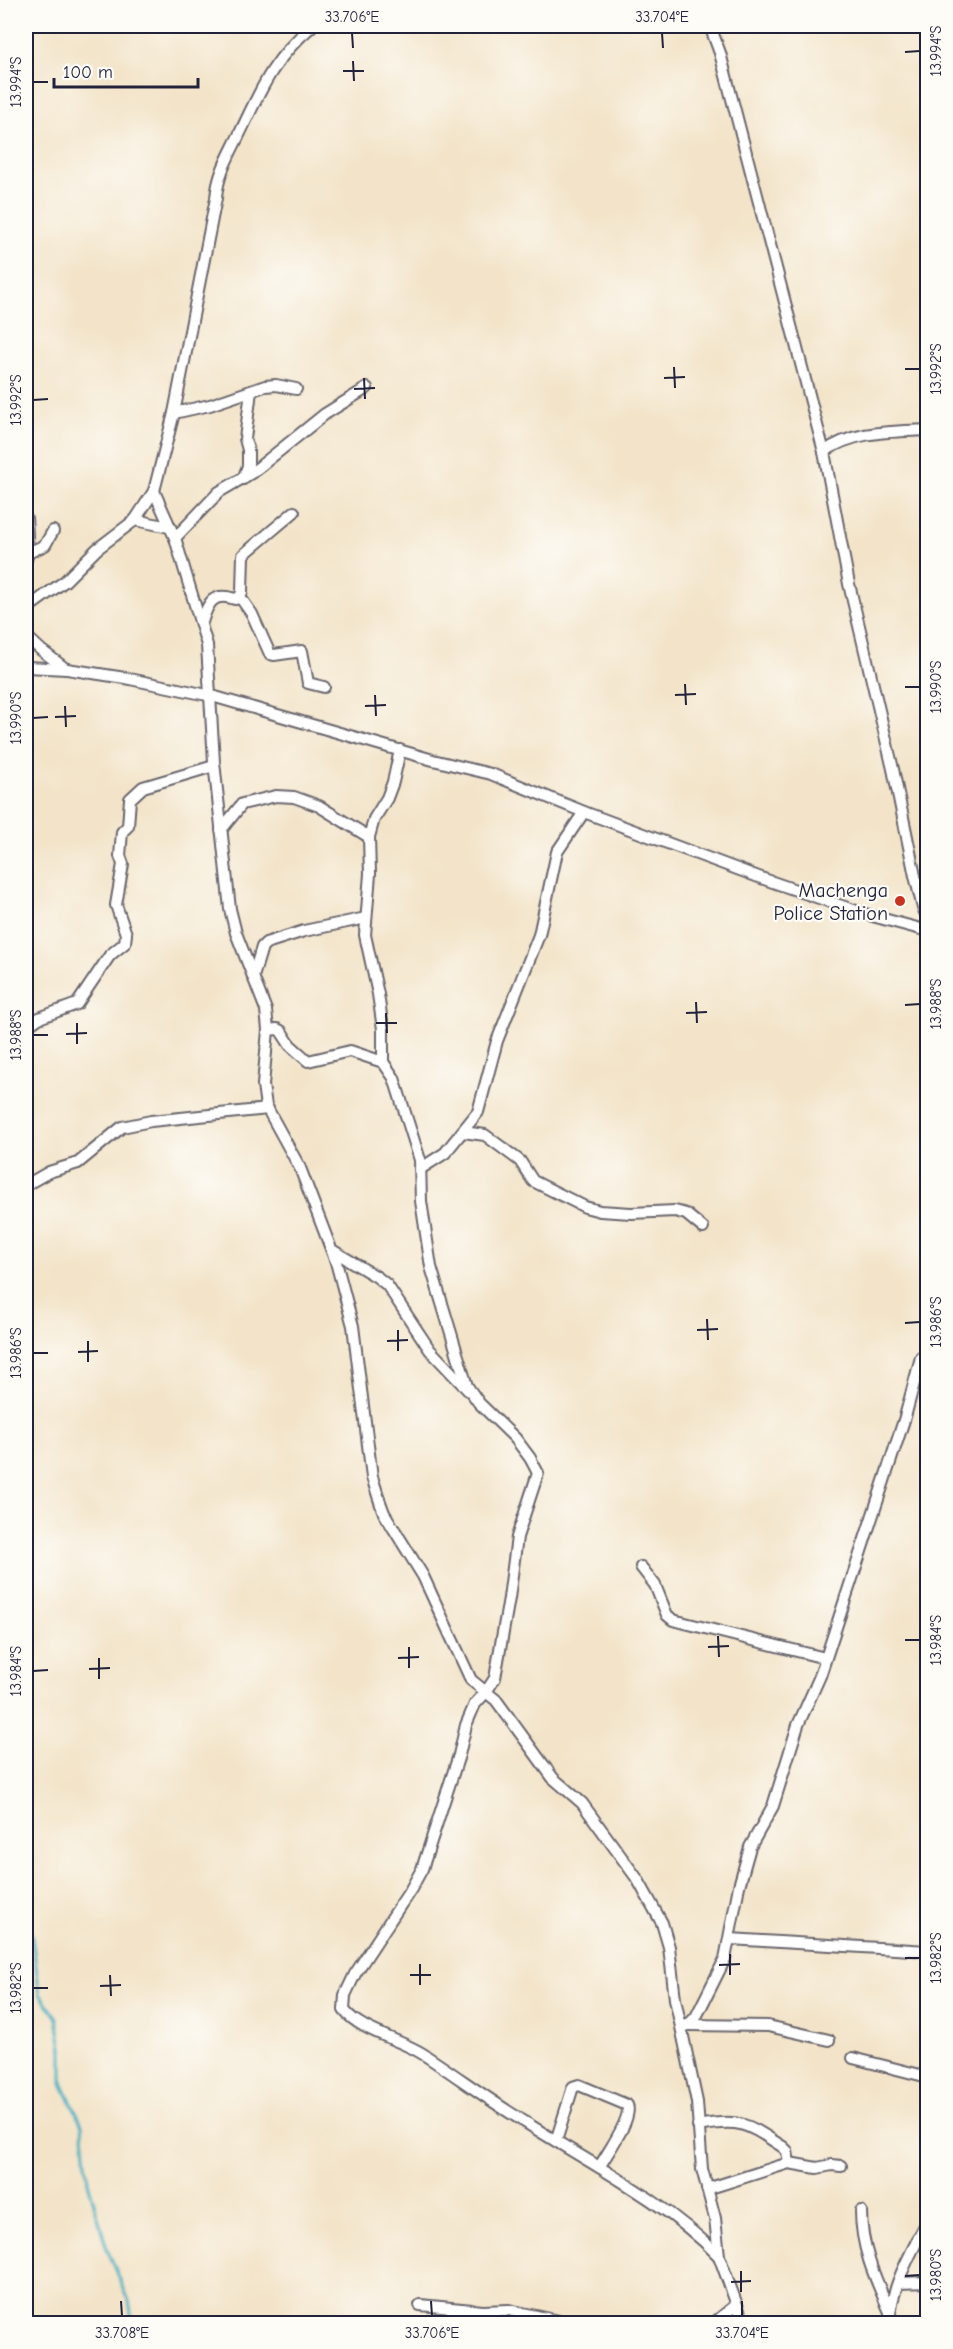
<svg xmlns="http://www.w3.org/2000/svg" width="953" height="2349" viewBox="0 0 953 2349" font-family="'Comic Neue',sans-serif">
<rect width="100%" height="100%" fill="#fdfcf7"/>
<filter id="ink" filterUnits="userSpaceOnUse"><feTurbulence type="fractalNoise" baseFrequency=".0167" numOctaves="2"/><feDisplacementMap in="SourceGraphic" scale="12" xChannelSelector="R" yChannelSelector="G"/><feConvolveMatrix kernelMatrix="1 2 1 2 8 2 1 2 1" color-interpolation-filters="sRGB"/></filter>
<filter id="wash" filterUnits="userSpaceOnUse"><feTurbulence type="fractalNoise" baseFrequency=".008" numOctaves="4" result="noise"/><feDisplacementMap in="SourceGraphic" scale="24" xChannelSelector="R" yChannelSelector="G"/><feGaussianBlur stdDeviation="1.35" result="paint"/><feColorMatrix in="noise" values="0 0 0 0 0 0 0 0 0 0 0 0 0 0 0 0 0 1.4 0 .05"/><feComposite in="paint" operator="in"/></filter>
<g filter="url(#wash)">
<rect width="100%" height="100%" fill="#f3e4c9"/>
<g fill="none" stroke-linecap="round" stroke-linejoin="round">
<polyline stroke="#40adbf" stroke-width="3" points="26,1915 32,1938 40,1994 57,2018 62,2048 62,2083 82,2125 88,2182 106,2246 129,2301 133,2324"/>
</g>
</g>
<g filter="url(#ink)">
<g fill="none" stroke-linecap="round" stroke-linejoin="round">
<g stroke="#6b666d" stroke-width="14">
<g id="minor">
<polyline points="710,26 720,53 824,452 849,584 893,769 915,876 923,908 928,918"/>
<polyline points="174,413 210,405 265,386 276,385 296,389"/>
<path d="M824,452C854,430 892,432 928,430"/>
<polyline points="243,479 248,466 248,450 245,439 251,391"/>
<polyline points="154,491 175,538 207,645 214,762 230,909 236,933 266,1010 268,1030 263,1085 266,1106 300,1168 336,1262 353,1326 372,1477 380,1502 384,1513 423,1576 471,1680 496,1700 553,1778 582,1803 638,1880 662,1923 669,1947 675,1999 697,2102 702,2169 715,2218 719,2256 744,2324"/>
<polyline points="135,520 169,527"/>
<polyline points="175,538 219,492 253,472 325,414 367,388"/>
<polyline points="28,553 45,545 53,531"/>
<polyline points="26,560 28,553 26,518"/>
<polyline points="240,597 252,614 270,654 274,655 302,651 308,683 324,687"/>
<path d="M26,609L65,581L97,549L135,520L154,491L174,413L216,198C218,173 229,156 240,133C261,89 273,59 312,26"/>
<path d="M202,622C208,602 213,592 235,599L240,597L242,592L243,555L294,512"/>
<polyline points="26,636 41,650 66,669"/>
<polyline points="26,667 67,669 125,678 212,696 433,760 491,774 584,812 764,879 865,914 928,931"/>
<path d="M400,750L393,782L387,798L374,819L369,837L370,874L365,935L378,994L383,1029V1062L394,1078L420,1160L421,1201L431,1267L467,1386L479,1403L515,1438L530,1458L538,1473L517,1537L509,1598L495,1678L486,1692L475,1704L466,1725L459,1755L422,1869L411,1889L355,1974L345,1995L344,2010C360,2031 400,2039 423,2054C457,2076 490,2101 525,2122C591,2164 664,2200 719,2256"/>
<polyline points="221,830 242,804 276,796 294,797 319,806 369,837"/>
<polyline points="253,977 262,947 266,943 304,931 366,918"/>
<polyline points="26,1027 39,1018 77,1004 110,955 125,943 126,934 116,905 123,864 120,856 122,832 128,826 130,799 143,787 214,766"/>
<polyline points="268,1030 277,1029 281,1031 290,1045 308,1061 350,1051 383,1062"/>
<polyline points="463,1132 485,1135 520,1161 533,1181 585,1207 600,1211 631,1213 675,1211 686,1214 703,1228"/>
<polyline points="420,1169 445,1153 478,1112 497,1041 539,935 557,852 584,812"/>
<polyline points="26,1185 49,1172 78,1163 122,1127 151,1121 268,1109"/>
<polyline points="332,1250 377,1277 387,1285 430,1350 468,1390"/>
<polyline points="641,1567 655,1585 667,1615 673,1620 825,1658"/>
<polyline points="730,1939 928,1951"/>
<polyline points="688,2025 768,2026 829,2040"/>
<polyline points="682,2027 688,2025 696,2017 725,1959 739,1886 750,1847 773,1806 798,1725 820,1676 905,1417 921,1357 928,1352"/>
<polyline points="853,2058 928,2077"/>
<path d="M698,2126C742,2118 747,2124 783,2147L787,2151L789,2163"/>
<path d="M556,2141L573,2087L579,2085L627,2105C633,2118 607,2153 600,2166"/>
<polyline points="707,2189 789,2163 817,2168 832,2165 841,2166"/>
<path d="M861,2211C861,2248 875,2278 890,2312"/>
<polyline points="898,2283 928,2282"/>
<polyline points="420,2305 483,2311 509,2310 573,2324"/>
<polyline points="713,2324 736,2305"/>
<path d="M889,2324C891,2286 911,2253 928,2220"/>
</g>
</g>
<use href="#minor" stroke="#fff" stroke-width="10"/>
</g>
</g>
<path fill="none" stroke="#22223b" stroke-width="2" d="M352,33L353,48M662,33L663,48M905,52L920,51M353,61L354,81M343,71H364M33,82H48M674,367L675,388M905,369H920M364,378L365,399M664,378L685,377M354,389L375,388M33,400L48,399M685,684L686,705M905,687H920M375,695L376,716M675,695L696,694M65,706L66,727M365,706L386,705M55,717L76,716M33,718L48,717M696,1002L697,1023M905,1005L920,1004M386,1013L387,1033M686,1013L707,1012M77,1023V1044M376,1023H397M66,1034L87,1033M33,1035H48M707,1319L708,1340M905,1323L920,1322M398,1330V1351M697,1330L718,1329M88,1341V1362M387,1341L408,1340M78,1352L98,1351M33,1353H48M718,1636L719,1657M905,1640H920M409,1647V1668M708,1647L729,1646M99,1658V1679M398,1658L419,1657M89,1669L110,1668M33,1671L48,1670M730,1954V1975M905,1958H920M420,1964V1985M719,1965L740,1964M110,1975L111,1996M410,1975H431M100,1986L121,1985M33,1988H48M741,2271V2292M905,2276L920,2275M731,2282L751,2281M121,2301L122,2316M431,2301L432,2316M742,2301V2316"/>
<circle fill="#c8321e" stroke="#fdfcf7" stroke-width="2" cx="900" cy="901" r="6"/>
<g text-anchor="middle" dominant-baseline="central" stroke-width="4.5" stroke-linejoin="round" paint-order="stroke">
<g font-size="20" fill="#22223b" stroke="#fdfcf7" text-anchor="end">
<text x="888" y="890">Machenga<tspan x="888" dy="23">Police Station</tspan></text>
</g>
</g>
<rect width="953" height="2349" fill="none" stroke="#fdfcf7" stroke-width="66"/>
<path d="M54 78v9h144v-9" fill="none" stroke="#22223b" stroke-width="3"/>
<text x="63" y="78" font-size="18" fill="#22223b" stroke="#fdfcf7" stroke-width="4.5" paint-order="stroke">100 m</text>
<rect x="33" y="33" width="887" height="2283" fill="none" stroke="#22223b" stroke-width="2"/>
<g font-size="15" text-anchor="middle" fill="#22223b">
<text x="352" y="22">33.706°E</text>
<text x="662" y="22">33.704°E</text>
<text transform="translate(936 51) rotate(-90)" y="5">13.994°S</text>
<text transform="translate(16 82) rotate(-90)" y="5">13.994°S</text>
<text transform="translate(936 369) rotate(-90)" y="5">13.992°S</text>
<text transform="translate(16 400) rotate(-90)" y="5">13.992°S</text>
<text transform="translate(936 687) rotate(-90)" y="5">13.990°S</text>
<text transform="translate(16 718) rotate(-90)" y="5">13.990°S</text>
<text transform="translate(936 1004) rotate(-90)" y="5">13.988°S</text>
<text transform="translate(16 1035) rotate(-90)" y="5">13.988°S</text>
<text transform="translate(936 1322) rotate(-90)" y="5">13.986°S</text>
<text transform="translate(16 1353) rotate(-90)" y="5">13.986°S</text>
<text transform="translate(936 1640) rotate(-90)" y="5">13.984°S</text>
<text transform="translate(16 1671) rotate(-90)" y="5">13.984°S</text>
<text transform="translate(936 1958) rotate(-90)" y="5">13.982°S</text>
<text transform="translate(16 1988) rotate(-90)" y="5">13.982°S</text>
<text transform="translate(936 2275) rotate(-90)" y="5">13.980°S</text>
<text x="122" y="2338">33.708°E</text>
<text x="432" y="2338">33.706°E</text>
<text x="742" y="2338">33.704°E</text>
</g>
</svg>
